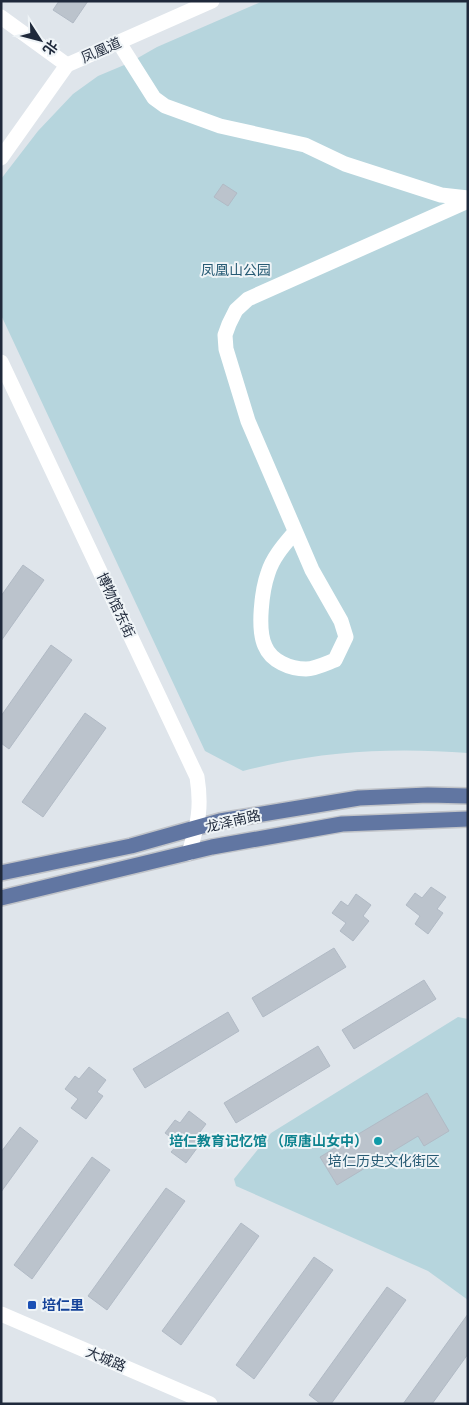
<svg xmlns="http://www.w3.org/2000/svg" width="469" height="1405" viewBox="0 0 469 1405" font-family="'PT Sans Narrow','Noto Sans SC',sans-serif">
<rect width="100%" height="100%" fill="#dfe5eb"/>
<g fill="#b6d5dd">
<path d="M263,1H468V753C391,747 318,751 243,771L205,751L1,315V179L38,131L73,94L98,76L129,63L157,47Z"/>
<polygon points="458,1017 468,1019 468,1300 428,1271 236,1186 234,1179 271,1133"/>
</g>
<g fill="#bbc3cc" stroke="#b1bac5">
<polygon points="59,1 88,1 73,23 53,10"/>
<polygon points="223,184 237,193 228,206 214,197"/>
<polygon points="23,565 44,580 1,641 1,596"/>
<polygon points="51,645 72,660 9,749 1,743 1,716"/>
<polygon points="85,713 106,728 43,817 22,802"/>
<polygon points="431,887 446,897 437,909 443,913 428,934 415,924 420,916 406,905 415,893 422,898"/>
<polygon points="356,894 371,905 363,916 369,921 353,941 340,931 346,923 332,913 341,901 348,906"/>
<polygon points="334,948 346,967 263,1017 252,998"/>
<polygon points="424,980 436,999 354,1049 342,1030"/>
<polygon points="228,1012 239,1031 145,1088 133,1069"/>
<polygon points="318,1046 330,1066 236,1123 224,1103"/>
<polygon points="89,1067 106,1080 97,1092 103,1096 86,1119 71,1108 78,1099 65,1089 75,1076 79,1079"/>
<polygon points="427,1093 449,1131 424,1146 418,1136 337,1185 320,1157"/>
<polygon points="189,1111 206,1124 197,1136 203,1140 186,1163 171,1152 179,1143 165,1133 175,1120 180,1123"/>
<polygon points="20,1127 38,1141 1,1192 1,1152"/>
<polygon points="92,1157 110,1170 32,1279 14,1265"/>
<polygon points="166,1188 185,1201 107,1310 88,1296"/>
<polygon points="241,1223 259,1236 181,1345 162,1331"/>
<polygon points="314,1257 333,1270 254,1379 236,1365"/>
<polygon points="387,1287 406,1300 331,1404 321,1404 309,1395"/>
<polygon points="468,1314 468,1354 432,1404 403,1404"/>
</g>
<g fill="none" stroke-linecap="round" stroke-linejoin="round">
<g stroke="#c0c3c8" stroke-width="18">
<g id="major">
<polyline points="1,873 131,846 220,821 359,798 428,795 468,796"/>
<polyline points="1,898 212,847 342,824 468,819"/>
</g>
</g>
<g stroke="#fff" stroke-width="15">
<polyline points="1,17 67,65"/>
<polyline points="123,49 154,98 165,106 220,126 305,145 345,164 441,195 468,198"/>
<polyline points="1,158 67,65 212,1"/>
<path d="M1,362L197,777C202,808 198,823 189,853"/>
<path d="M295,532C284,545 273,557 268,573C262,590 257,629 265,646C271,661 290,669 306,669C315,669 327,663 335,660L346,637L341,621L312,570L248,421L226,349L225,335L229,324L236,310L248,299L468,201"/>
<polyline points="1,1314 210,1404"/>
</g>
<use href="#major" stroke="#6176a2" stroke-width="15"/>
</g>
<circle fill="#0f9aa8" stroke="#eff4f7" stroke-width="2" cx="378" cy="1141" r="5"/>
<rect fill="#1a4fb4" stroke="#eff4f7" stroke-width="2" x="27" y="1300" width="10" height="10" rx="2.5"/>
<g text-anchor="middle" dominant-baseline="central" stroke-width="4" stroke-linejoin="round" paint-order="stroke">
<g font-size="14" fill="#1f293b" stroke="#eff4f7">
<text transform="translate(101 50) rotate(-24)">凤凰道</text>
<text transform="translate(116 605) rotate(65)">博物馆东街</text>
<text transform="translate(233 821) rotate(-13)">龙泽南路</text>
<text transform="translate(106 1359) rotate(23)">大城路</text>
</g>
<g font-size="14" fill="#285b74" stroke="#eff4f7">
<text x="236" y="270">凤凰山公园</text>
<text x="384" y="1161">培仁历史文化街区</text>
</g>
<g font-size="14" font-weight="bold" fill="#0d838f" stroke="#eff4f7" text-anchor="end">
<text x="368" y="1141">培仁教育记忆馆 （原唐山女中）</text>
</g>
<g font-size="14" font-weight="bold" fill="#164399" stroke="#eff4f7" text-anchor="start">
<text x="42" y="1305">培仁里</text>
</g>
</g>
<rect width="469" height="1405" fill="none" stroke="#1f293b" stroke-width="5"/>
<g transform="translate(40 40) rotate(126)" stroke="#eff4f7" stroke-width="4" paint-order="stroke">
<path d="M0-4L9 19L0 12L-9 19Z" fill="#1f293b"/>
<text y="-8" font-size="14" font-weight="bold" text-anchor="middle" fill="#1f293b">北</text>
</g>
</svg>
